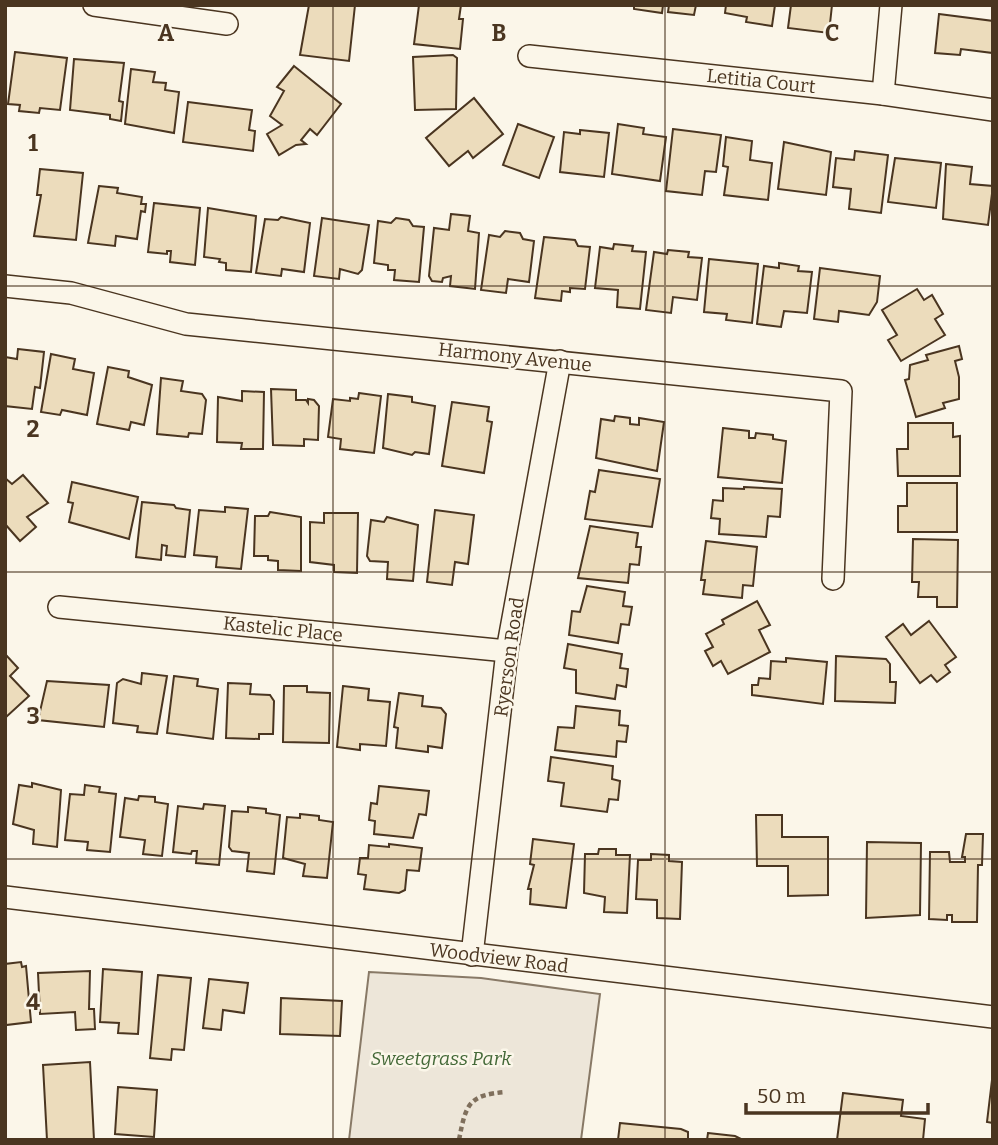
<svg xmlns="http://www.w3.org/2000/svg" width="998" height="1145" viewBox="0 0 998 1145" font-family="Bitter,serif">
<rect width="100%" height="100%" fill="#fbf6e9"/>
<polygon fill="#ede6d9" stroke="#887966" stroke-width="2" points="369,972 481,978 600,994 581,1140 349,1140"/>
<g fill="#ecdcbc" stroke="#4a3520" stroke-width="2">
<polygon points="309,5 355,5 349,61 300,55"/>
<polygon points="419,5 461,5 459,19 463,19 460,49 414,44"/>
<polygon points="630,5 663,5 662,13 634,9 634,6"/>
<polygon points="669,5 696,5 694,15 668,12"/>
<polygon points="726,5 775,5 772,26 746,22 747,17 725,13"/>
<polygon points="791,5 832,5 829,33 788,28"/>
<polygon points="939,14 993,21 993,53 961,49 960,55 935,53"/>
<polygon points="15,52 67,58 60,110 40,108 39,113 19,111 20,105 8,104"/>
<polygon points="453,55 457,58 456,109 415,110 413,57"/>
<polygon points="74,59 124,63 119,101 123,102 121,121 110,119 110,115 70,110"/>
<polygon points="294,66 341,104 317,135 310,129 301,140 306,144 296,145 279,155 267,134 282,125 270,116 284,91 277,87"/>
<polygon points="131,69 155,72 153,82 166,83 165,90 179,92 174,133 125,124"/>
<polygon points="474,98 503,134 473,158 468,151 449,166 426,138"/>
<polygon points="188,102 252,110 249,130 255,131 253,151 183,142"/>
<polygon points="518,124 554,137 539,178 503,165"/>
<polygon points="618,124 644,128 643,134 666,137 660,181 612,174"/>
<polygon points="673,129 721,135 716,172 705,171 702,195 666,191"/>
<polygon points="580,130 609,133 604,177 560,172 564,132 580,134"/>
<polygon points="726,137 752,141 750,160 772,163 768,200 724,195 728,167 723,166"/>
<polygon points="784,142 831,152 826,195 778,189"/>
<polygon points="855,151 888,155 881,213 849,209 851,189 833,187 836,158 854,160"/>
<polygon points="895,158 941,163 936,208 888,202"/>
<polygon points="946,164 972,167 970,184 993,186 988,225 943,219"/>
<polygon points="40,169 83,173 76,240 34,236 41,195 37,195"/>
<polygon points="99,186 118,188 117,193 142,197 141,204 146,204 145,212 141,211 137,239 116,236 115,246 88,243"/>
<polygon points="154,203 200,208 195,265 170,262 171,251 167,251 167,254 148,252"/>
<polygon points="208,208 256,216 251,272 226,270 226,263 219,262 220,259 204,257"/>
<polygon points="451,214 470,216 468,231 479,233 475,289 450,286 451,276 443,278 442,282 432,281 429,276 434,228 449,230"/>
<polygon points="281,217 310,223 304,272 282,269 281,276 256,273 265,219 278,220"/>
<polygon points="322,218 369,225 362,270 358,274 340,269 339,279 314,276"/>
<polygon points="396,218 409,220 413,226 424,227 419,282 394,280 395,270 388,270 388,265 374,263 378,221 391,223"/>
<polygon points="505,231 520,233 523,239 534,241 529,282 508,279 506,293 481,290 489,235 500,237"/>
<polygon points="544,237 575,240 578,246 590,247 585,289 570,288 570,292 562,291 561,301 535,298"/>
<polygon points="614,244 633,246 632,251 646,252 640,309 617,307 618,290 595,288 600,247 613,249"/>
<polygon points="668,250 689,252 688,257 702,258 697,300 673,297 671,313 646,310 654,252 667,254"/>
<polygon points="709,259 758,264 752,323 726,320 727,314 704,312"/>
<polygon points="779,263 799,266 798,271 812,272 807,313 784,311 781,327 757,324 764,266 779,268"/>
<polygon points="820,268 880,276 877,302 869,315 839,311 838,322 814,319"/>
<polygon points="917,289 924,300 932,295 943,314 935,319 945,335 901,361 888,340 897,335 882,310"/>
<polygon points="959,346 962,359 955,361 959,377 959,399 943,403 945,408 916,417 905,380 909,379 910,365 928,360 926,355"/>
<polygon points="18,349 44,352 40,388 35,387 32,409 5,406 5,357 17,359"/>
<polygon points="51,354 75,359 73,369 94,373 87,415 62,410 60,415 41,412"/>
<polygon points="108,367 129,371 128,377 152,385 144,425 131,422 129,430 97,424"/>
<polygon points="161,378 183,381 181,391 202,394 206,400 202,434 189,433 188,437 157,434"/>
<polygon points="271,389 296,390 296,400 306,400 308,403 308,399 314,400 319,406 318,440 304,439 304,446 273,445"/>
<polygon points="242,391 264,392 263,449 241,449 242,443 217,442 218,397 242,401"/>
<polygon points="359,393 381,396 374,453 340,449 341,439 328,437 333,399 350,401 350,398 358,399"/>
<polygon points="388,394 412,397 412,402 435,406 429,454 415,452 412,455 383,448"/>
<polygon points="452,402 489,407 487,421 492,422 484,473 442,466"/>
<polygon points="615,416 630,418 630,424 639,425 639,418 664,422 657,471 596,458 601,419 614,421"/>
<polygon points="908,423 953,423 953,437 960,436 960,476 898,476 897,449 908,449"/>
<polygon points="723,428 749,431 749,438 755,438 756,433 773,435 773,439 786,441 782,483 718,477"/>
<polygon points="599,470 660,479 652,527 585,519 590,491 595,492"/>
<polygon points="23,475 48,503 27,517 36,527 20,541 5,524 5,478 12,484"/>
<polygon points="72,482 138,497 129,539 69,522 73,503 68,502"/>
<polygon points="907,483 957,483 957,532 898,532 898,506 907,506"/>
<polygon points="744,487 782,489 780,517 768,516 766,537 719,534 720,519 711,518 713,500 723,501 723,488 744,489"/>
<polygon points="142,502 174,505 176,508 190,510 185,557 166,555 167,546 162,545 161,560 136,557"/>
<polygon points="225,507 248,509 241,569 216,567 217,557 194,555 199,510 225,512"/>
<polygon points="435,510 474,515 468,564 455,562 452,585 427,582"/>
<polygon points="270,512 301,517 301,571 278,570 278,561 268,560 268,556 254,556 255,516 268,516"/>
<polygon points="324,513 358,513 357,573 334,572 334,565 310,562 310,522 324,523"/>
<polygon points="387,517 418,525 413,581 387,579 388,562 370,561 367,556 371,520 384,522"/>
<polygon points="590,526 638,533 636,547 641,547 639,565 630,564 628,583 578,578"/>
<polygon points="913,539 958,540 957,607 937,607 937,597 918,597 919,582 912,582"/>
<polygon points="706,541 757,547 753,586 743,585 742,598 703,594 705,580 701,580"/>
<polygon points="587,586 625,592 623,606 632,607 629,625 621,624 618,643 569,635 572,611 580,612"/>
<polygon points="757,601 770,625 759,630 770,652 728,674 721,661 713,666 705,651 713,647 706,634 724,624 722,620"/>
<polygon points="929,621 956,657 945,665 950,672 937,682 931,675 920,683 886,637 903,624 911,635"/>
<polygon points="568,644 622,654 620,668 628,669 626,687 617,685 615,699 576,693 576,670 564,668"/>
<polygon points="5,654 18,668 10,676 29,696 5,718"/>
<polygon points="836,656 886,659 890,664 890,682 896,682 895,703 835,701"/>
<polygon points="786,658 827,662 823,704 752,695 752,685 758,685 759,678 770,679 771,661 786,662"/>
<polygon points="142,673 167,676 157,734 137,732 138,726 113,723 117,683 123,679 141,684"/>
<polygon points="174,676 198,679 197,686 218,689 213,739 167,733"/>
<polygon points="47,681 109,685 104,727 38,720"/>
<polygon points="228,683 251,684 250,694 270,695 274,701 273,734 259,734 259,739 226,738"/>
<polygon points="284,686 307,686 307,692 330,693 329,743 283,742"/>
<polygon points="343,686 369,689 368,700 390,702 386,746 360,744 360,750 337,747"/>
<polygon points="399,693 423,696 422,706 441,708 446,714 442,748 428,746 428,752 396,748 398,728 394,727"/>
<polygon points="576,706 620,711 619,725 628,726 626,742 617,741 616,757 555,750 558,727 574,728"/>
<polygon points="551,757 613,766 612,779 620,781 618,800 609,799 607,812 561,806 564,783 548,781"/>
<polygon points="32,783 61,790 57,847 33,844 34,830 13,824 19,785 32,787"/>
<polygon points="85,785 100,787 99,792 116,794 110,852 87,850 88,842 65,840 70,794 84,795"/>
<polygon points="379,786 429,791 426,815 419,814 413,838 374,834 375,821 369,820 371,803 377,804"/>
<polygon points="139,796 155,797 155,802 168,804 162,856 143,854 145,840 120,837 125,798 138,800"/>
<polygon points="204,804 225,806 219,865 196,863 197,851 192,851 191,854 173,852 178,806 203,809"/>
<polygon points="248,807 266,809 266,813 280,815 274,874 247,871 249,853 232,851 229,847 232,811 248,812"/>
<polygon points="300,814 319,816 319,820 333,822 327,878 303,876 305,864 283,858 287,817 300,818"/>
<polygon points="756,815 782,815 782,837 828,837 828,895 788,896 788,866 757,866"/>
<polygon points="966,834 983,834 982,865 978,865 977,922 952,922 952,915 947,915 947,920 929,919 930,852 949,852 950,862 965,862 965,857 962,857"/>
<polygon points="533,839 574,844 566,908 530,904 531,889 528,889 534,865 530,864"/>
<polygon points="867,842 921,843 920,915 866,918"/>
<polygon points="389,844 422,848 419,871 407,870 405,890 399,893 364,889 366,875 358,874 360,858 368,858 369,845 389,847"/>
<polygon points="599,849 616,849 616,855 630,855 627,913 604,912 605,897 584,893 585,854 598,854"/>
<polygon points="651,854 669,855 669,861 682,862 680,919 657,918 657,900 636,899 638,860 651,860"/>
<polygon points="21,962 22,967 26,966 31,1022 6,1025 5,964"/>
<polygon points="103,969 142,972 138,1034 118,1033 119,1023 100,1022"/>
<polygon points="90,971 89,1009 94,1009 95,1029 76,1030 75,1012 40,1014 38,973"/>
<polygon points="158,975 191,978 184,1050 172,1049 171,1060 150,1058"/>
<polygon points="209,979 248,983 244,1013 223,1010 221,1030 203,1028"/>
<polygon points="281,998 342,1001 340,1036 280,1034"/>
<polygon points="90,1062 94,1140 47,1140 43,1065"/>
<polygon points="992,1080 993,1080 993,1123 987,1122"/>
<polygon points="118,1087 157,1090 154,1137 115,1134"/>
<polygon points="843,1093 903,1100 901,1116 925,1119 923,1140 837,1140"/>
<polygon points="620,1123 681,1129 688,1132 688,1139 694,1140 618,1140"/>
<polygon points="708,1133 735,1136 743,1140 707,1140"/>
</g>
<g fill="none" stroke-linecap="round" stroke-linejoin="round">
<g stroke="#4a3520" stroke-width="24">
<g id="street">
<polyline points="94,5 227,24"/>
<polyline points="529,56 883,94 993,110"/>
<polyline points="883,94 891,5"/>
<polyline points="5,286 71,293 186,324 841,391 833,579"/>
<polyline points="59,607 507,651"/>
<polyline points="5,897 993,1017"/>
<polyline points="472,955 507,651 560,361"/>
</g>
</g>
<path stroke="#7f6f5c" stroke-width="4.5" stroke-dasharray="5 3.5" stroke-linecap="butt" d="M459,1140C466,1103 469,1095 506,1092"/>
<use href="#street" stroke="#fbf6e9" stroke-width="21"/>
</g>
<path fill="none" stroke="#4a3520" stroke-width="2" stroke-opacity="0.55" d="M333,5V1140M665,5V1140M5,286H993M5,572H993M5,859H993"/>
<g text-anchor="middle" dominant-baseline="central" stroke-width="5" stroke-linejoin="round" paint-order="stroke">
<g font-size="19" fill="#4a3520" stroke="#fbf6e9">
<text transform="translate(761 81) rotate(6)">Letitia Court</text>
<text transform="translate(515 357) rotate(6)">Harmony Avenue</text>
<text transform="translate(283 629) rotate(6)">Kastelic Place</text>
<text transform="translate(509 657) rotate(-82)">Ryerson Road</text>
<text transform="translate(499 958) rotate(7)">Woodview Road</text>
</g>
<g font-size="19" font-style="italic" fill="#436837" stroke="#fbf6e9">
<text x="441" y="1058">Sweetgrass Park</text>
</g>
</g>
<g font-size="23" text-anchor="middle" font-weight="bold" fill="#4a3520" stroke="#fbf6e9" stroke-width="5" stroke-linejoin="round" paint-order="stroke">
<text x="166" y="41">A</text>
<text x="499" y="41">B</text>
<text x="832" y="41">C</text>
<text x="33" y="151">1</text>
<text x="33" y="437">2</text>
<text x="33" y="724">3</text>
<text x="33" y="1010">4</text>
</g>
<rect width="998" height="1145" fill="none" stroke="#4a3520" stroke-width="14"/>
<path d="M746 1103v10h182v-10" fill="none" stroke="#4a3520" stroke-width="3.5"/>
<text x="757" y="1103" font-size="21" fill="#4a3520" stroke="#fbf6e9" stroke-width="5" paint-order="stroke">50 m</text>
</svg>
